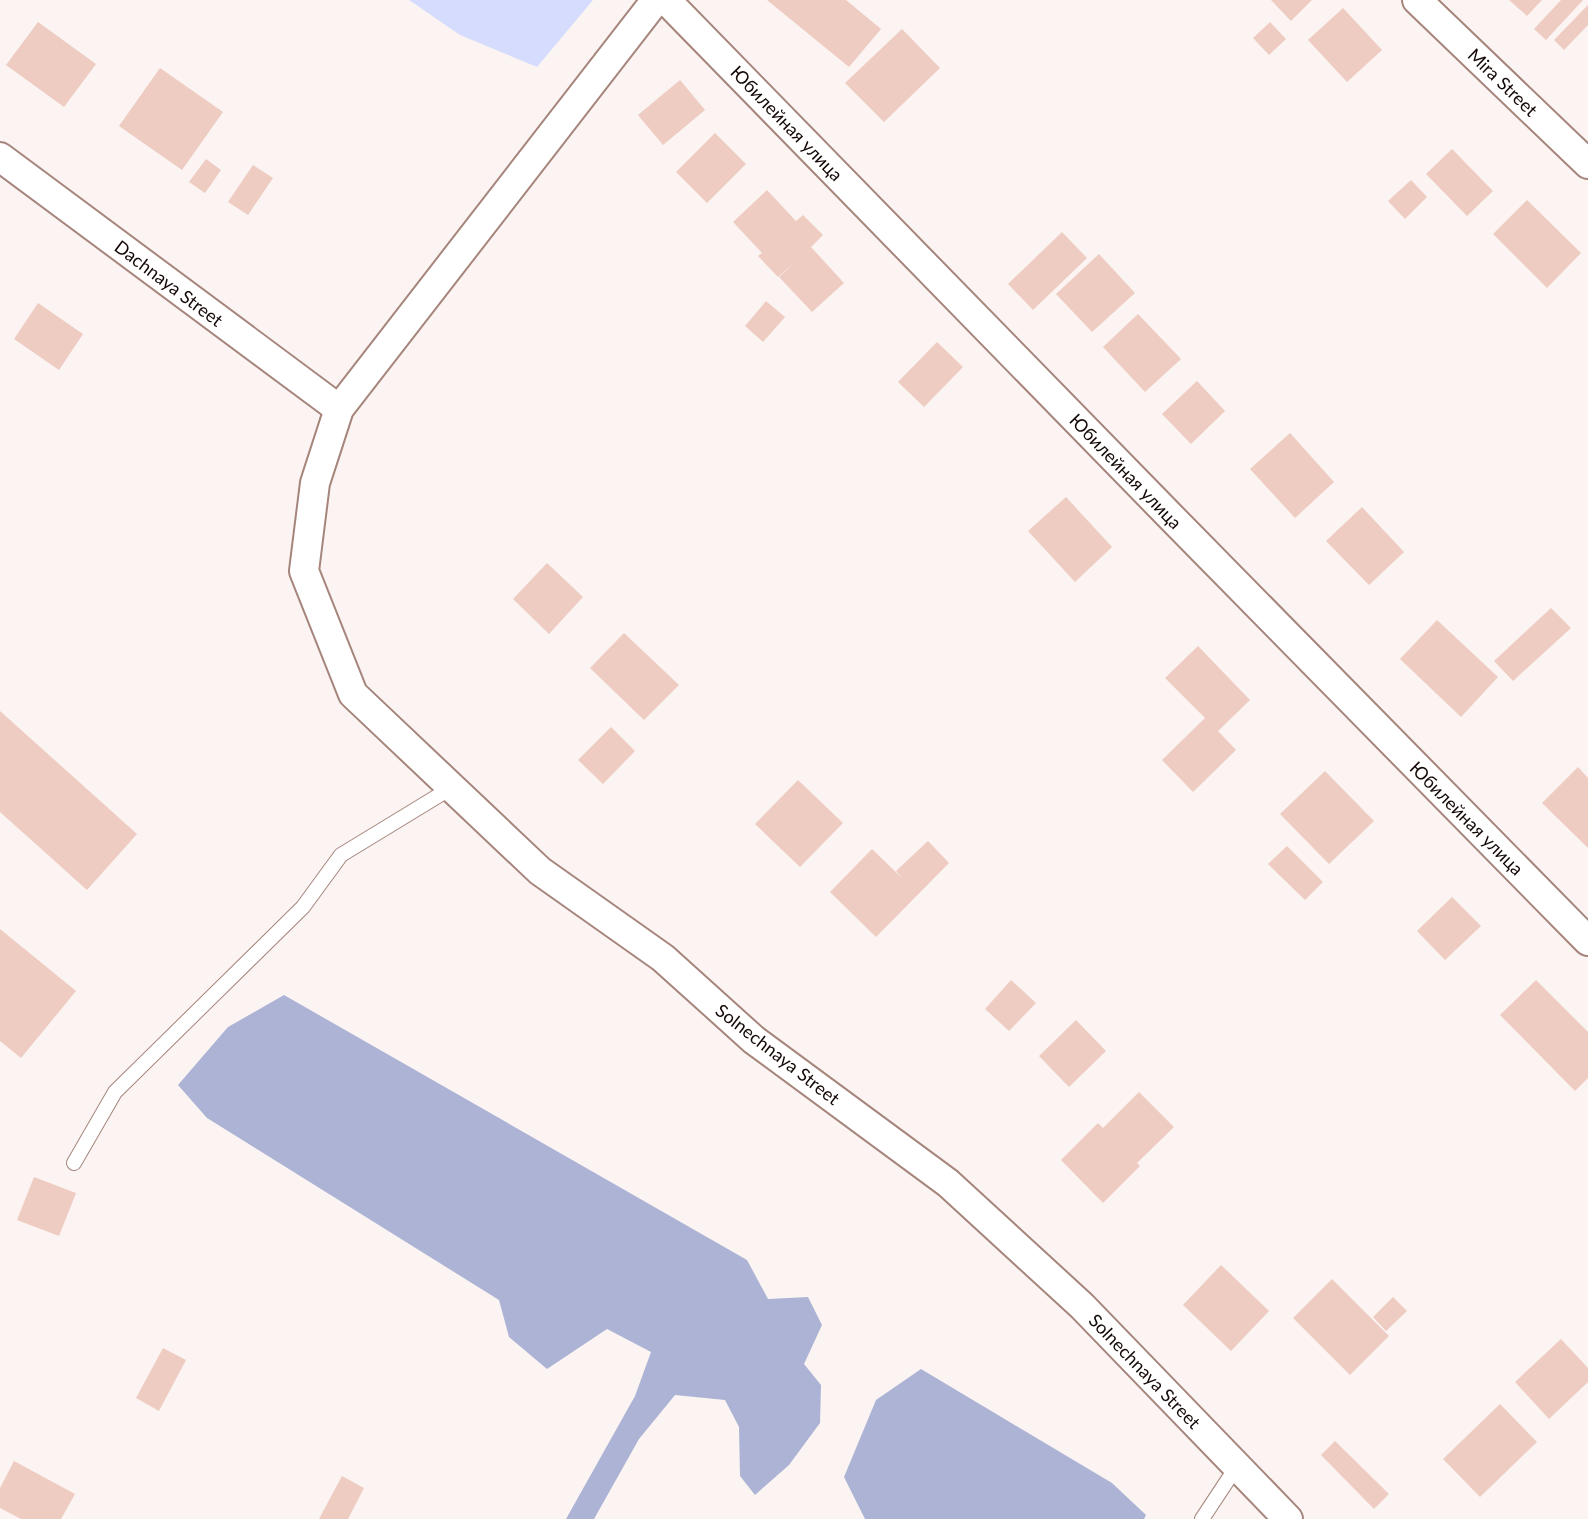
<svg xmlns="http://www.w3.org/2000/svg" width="1588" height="1519" viewBox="0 0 1588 1519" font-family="Lato,sans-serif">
<rect width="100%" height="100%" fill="#fbf4f2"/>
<polygon fill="#d5dcfd" points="409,0 593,0 537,67 460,35"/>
<g fill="#acb3d4">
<polygon points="284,995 747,1260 768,1299 808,1297 822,1325 804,1364 821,1385 820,1423 789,1465 755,1495 740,1476 739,1427 725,1400 675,1395 639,1439 594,1519 566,1519 635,1396 651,1352 607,1329 547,1369 509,1337 499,1300 207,1118 178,1085 228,1027"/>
<polygon points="921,1369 1112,1483 1146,1515 1144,1519 865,1519 844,1477 876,1400"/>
</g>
<g fill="#efccc2">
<polygon points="767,0 846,0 881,29 849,67"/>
<polygon points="1271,0 1312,0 1291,21"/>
<polygon points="1509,0 1542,0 1527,16"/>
<polygon points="1561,0 1583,0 1546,40 1534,29"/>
<polygon points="1588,5 1588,25 1564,50 1554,40"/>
<polygon points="1343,8 1382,50 1347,82 1308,40"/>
<polygon points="38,22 96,64 64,107 6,65"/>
<polygon points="1270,22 1286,39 1269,55 1253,38"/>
<polygon points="902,29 940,68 884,122 845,83"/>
<polygon points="160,68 223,112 182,170 119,126"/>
<polygon points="680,80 705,110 663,145 638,115"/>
<polygon points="715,133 746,164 707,203 676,172"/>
<polygon points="1452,149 1493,191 1467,216 1426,174"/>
<polygon points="206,159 221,170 205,193 189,182"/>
<polygon points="253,165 273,178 248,215 228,202"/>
<polygon points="1411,180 1427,197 1405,219 1388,201"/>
<polygon points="767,190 796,221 803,215 823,235 811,247 844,283 812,312 779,277 796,261 778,277 758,256 762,253 733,222"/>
<polygon points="1527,200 1581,253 1547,288 1493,234"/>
<polygon points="1062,232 1087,258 1033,310 1008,284"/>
<polygon points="1099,254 1135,293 1092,332 1056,294"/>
<polygon points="766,301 785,317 763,342 745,326"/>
<polygon points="38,303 83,334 59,370 14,339"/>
<polygon points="1138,314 1181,359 1145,392 1103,347"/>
<polygon points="937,342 963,367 924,407 898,382"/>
<polygon points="1197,381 1225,411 1191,444 1162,414"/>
<polygon points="1290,433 1334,482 1295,518 1250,469"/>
<polygon points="1066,497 1112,547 1075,582 1028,531"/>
<polygon points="1362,507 1404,552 1369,585 1326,541"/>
<polygon points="547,563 583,597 549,634 513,599"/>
<polygon points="1551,608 1571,628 1513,681 1494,661"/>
<polygon points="1437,620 1498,677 1461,717 1400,659"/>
<polygon points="624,633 679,685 644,720 590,668"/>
<polygon points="1198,646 1250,700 1218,731 1236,750 1193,792 1162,760 1205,718 1165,678"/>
<polygon points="0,711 137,834 87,890 0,812"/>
<polygon points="611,727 635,751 603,784 578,760"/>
<polygon points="1578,767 1588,778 1588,848 1542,803"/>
<polygon points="1325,771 1374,821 1329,864 1280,814"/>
<polygon points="798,780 843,823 800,867 755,824"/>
<polygon points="928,841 949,863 876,937 830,892 872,849 902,878 896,871"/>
<polygon points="1287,846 1323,882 1305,900 1268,864"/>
<polygon points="1452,897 1481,926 1445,960 1417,931"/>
<polygon points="0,929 76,991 21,1058 0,1041"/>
<polygon points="1011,980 1036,1003 1009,1031 985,1009"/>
<polygon points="1536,980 1588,1032 1588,1078 1575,1091 1500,1015"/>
<polygon points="1076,1020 1106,1051 1069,1087 1039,1056"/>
<polygon points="1139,1092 1174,1127 1137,1163 1140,1166 1103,1203 1061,1160 1098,1123 1103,1128"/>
<polygon points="34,1177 76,1193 59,1236 17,1220"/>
<polygon points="1221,1265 1269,1311 1231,1351 1183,1305"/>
<polygon points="1332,1279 1389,1336 1350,1375 1293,1318"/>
<polygon points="1393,1297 1407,1311 1386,1331 1373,1317"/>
<polygon points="1561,1339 1588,1368 1588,1382 1549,1419 1515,1382"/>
<polygon points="163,1348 186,1360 159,1411 136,1398"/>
<polygon points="1500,1404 1537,1442 1480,1497 1443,1459"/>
<polygon points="1335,1441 1389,1494 1374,1509 1321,1455"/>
<polygon points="14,1461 75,1494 61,1519 21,1519 0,1508 0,1488"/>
<polygon points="342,1476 364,1488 348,1519 319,1519"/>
</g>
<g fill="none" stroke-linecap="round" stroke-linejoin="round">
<g stroke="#a6857c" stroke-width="16">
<g id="service">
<polyline points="74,1163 115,1092 303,907 341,855 451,788"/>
<polyline points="1202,1519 1237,1466"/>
</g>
</g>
<g stroke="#a6857c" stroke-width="32">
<g id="minor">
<polyline points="656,0 339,409 315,483 304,571 353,694 540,871 663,958 754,1040 948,1183 1082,1306 1288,1519"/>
<polyline points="666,0 1171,517 1588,941"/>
<polyline points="1417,0 1588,164"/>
<polyline points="0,157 339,409"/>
</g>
</g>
<use href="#service" stroke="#fff" stroke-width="14"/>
<use href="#minor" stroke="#fff" stroke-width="28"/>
</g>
<g text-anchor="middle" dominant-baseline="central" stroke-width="5" stroke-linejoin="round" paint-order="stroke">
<g font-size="18" fill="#140906" stroke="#fff">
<text transform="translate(1503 82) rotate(44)">Mira Street</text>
<text transform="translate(787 123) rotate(46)">Юбилейная улица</text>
<text transform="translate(169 283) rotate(37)">Dachnaya Street</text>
<text transform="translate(1126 471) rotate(46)">Юбилейная улица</text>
<text transform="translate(1467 818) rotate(45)">Юбилейная улица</text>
<text transform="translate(778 1054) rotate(38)">Solnechnaya Street</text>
<text transform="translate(1145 1371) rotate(46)">Solnechnaya Street</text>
</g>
</g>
</svg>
